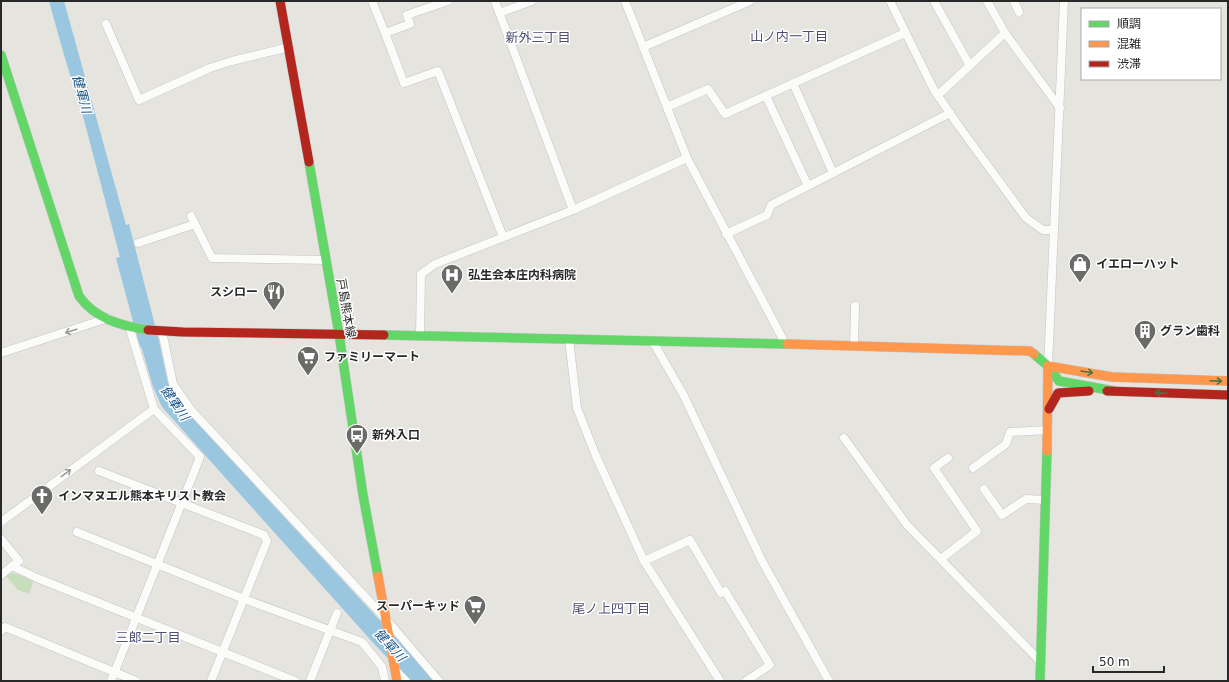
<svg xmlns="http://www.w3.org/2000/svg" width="1229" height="682" viewBox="0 0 1229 682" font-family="'DejaVu Sans','Noto Sans JP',sans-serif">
<rect width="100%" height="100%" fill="#e6e4df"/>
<polygon fill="#c6debb" points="12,573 34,579 29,594 18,590 6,576"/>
<polygon fill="#9ac6e0" points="49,1 64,1 126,225 129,224 159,341 168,383 182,405 211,438 436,681 410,681 376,646 162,407 153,387 142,349 139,344 116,258 120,257 84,120 64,55"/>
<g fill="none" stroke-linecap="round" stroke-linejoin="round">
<g stroke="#c4c3c4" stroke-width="9">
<g id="street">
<polyline points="372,1 385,33 410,24 407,15 448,1"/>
<polyline points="495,1 573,210"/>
<polyline points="625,1 687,158 785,343"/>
<polyline points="890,1 934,90 958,125 1026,218 1043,230 1054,230"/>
<polyline points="934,1 970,66"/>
<polyline points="987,1 1005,33 1060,108"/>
<polyline points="1014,1 1019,12"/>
<polyline points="499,13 532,1"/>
<polyline points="106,24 139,100 210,68 232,61 289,47"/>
<polyline points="385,33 404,83 438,71 503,237"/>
<polyline points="643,47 750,1"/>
<polyline points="793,83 833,173"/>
<polyline points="938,95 1005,33"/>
<polyline points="766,96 808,186"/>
<polyline points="667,107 708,89 725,114 905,33"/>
<polyline points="191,216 212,258 325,260"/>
<polyline points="726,234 767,215 771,205 950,113"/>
<polyline points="138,243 195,224"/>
<polyline points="162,331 173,384 191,410 386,619 439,681"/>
<polyline points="420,336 421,274 435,264 573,210 687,158"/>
<polyline points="569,339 577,408 596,456 644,561 720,681"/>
<polyline points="653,342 683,394 762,561 829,681"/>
<polyline points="854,345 855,306"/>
<polyline points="1,353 108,318"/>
<polyline points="1048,366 1064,1"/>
<polyline points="844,438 907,525 1041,662"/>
<polyline points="973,468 1006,444 1010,432 1048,430"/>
<polyline points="99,471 264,535 267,541 211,681"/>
<polyline points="984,489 1002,515 1026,499 1046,500"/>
<polyline points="1,522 154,409"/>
<polyline points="77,532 244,599 362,642 382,667 385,681"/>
<polyline points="1,539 19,561 12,566"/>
<polyline points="941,559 977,531 934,468 948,458"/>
<polyline points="644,561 690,540 721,593"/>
<polyline points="1,575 12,566 37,578 295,681"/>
<polyline points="725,591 770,665 746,681"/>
<polyline points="1,631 5,627 136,681"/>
<polyline points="395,670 406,681"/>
<polyline points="111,681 200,457 154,409 129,326"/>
<polyline points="310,681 337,613"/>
</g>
</g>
<g stroke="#c4c3c4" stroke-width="10">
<g id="fast">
<path d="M1,55L79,296C95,319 122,326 148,330"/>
<polyline points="309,162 339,334 363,495 378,576"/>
<polyline points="384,335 787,344"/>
<polyline points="1034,354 1048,366 1059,381 1114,391"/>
<polyline points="1040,681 1047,451"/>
</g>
</g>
<g stroke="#c4c3c4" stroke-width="10">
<g id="slow">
<polyline points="787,344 1030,351 1034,354"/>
<polyline points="1048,366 1112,377 1228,381"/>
<polyline points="1047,451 1048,366"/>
<polyline points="378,576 397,681"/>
</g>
</g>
<g stroke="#c4c3c4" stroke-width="10">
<g id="jam">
<polyline points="280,1 309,162"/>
<polyline points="148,330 183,332 384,335"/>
<polyline points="1107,391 1228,395"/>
<polyline points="1049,409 1058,393 1089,391"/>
</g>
</g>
<use href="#street" stroke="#fbfbfa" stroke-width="8"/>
<use href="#fast" stroke="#63d668" stroke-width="9"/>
<use href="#slow" stroke="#ff974d" stroke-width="9"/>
<use href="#jam" stroke="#b3261e" stroke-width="9"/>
</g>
<defs><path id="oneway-shaft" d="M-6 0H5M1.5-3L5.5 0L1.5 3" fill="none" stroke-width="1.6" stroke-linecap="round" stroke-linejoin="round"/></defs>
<g stroke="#9c9c9c">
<use href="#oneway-shaft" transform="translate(71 331) rotate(162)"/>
<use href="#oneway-shaft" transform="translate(66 473) rotate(-36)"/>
</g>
<g stroke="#437645">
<use href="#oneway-shaft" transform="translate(1087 372) rotate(9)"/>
<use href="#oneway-shaft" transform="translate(1216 381) rotate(2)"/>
<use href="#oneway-shaft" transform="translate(1161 393) rotate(-178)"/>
</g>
<defs>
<g id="shop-pin" transform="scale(1.15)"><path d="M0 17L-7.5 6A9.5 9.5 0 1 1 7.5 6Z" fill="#6a6a68" stroke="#fff"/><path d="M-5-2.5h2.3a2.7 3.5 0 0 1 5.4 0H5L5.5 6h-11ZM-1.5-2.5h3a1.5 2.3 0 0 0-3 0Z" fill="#fff"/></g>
<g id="hospital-pin" transform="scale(1.15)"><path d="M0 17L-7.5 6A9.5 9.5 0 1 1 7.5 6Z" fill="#6a6a68" stroke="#fff"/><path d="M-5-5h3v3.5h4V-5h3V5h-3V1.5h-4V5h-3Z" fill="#fff"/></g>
<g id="restaurant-pin" transform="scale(1.15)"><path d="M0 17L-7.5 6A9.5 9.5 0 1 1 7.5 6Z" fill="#6a6a68" stroke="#fff"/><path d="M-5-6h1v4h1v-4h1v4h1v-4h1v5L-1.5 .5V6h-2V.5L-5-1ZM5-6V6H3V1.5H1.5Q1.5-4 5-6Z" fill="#fff"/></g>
<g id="building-pin" transform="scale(1.15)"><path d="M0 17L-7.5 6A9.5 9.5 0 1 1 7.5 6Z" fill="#6a6a68" stroke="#fff"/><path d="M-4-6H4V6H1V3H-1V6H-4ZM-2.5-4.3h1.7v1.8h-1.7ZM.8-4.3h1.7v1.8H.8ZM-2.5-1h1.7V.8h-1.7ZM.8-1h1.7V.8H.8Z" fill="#fff"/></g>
<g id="supermarket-pin" transform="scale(1.15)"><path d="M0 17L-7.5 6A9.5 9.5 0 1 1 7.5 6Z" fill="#6a6a68" stroke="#fff"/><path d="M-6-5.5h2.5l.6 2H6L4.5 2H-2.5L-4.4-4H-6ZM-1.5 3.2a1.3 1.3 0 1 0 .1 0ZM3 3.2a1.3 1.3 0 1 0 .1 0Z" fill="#fff"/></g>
<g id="bus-pin" transform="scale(1.15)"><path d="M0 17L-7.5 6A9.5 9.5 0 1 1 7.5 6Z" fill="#6a6a68" stroke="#fff"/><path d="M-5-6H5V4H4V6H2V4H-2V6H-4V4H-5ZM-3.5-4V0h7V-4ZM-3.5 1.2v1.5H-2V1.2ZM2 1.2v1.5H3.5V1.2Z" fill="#fff"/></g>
<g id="church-pin" transform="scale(1.15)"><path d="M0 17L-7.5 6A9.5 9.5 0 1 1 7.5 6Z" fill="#6a6a68" stroke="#fff"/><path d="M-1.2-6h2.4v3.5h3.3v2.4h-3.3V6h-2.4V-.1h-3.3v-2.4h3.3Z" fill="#fff"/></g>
</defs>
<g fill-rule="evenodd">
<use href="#shop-pin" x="1080" y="264"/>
<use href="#hospital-pin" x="452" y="275"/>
<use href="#restaurant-pin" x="274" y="292"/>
<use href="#building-pin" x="1145" y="331"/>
<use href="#supermarket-pin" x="308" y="357"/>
<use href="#bus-pin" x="357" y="435"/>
<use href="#church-pin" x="42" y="496"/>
<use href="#supermarket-pin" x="475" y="606"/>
</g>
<g text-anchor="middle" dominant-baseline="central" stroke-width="3" stroke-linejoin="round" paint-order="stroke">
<g font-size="12" font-weight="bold" fill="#282828" stroke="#fff" text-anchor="start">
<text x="1096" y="264">イエローハット</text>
<text x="468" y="275">弘生会本庄内科病院</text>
<text x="258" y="292" text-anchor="end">スシロー</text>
<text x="1160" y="331">グラン歯科</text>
<text x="324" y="357">ファミリーマート</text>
<text x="372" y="435">新外入口</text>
<text x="58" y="496">インマヌエル熊本キリスト教会</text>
<text x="460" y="606" text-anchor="end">スーパーキッド</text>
</g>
<g font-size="12" fill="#282828" stroke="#fff">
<text transform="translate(346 308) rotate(80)">戸島熊本線</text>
</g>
<g font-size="13" fill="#4e5074" stroke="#fff">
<text x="789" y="36">山ノ内一丁目</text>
<text x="538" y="37">新外三丁目</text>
<text x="611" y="608">尾ノ上四丁目</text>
<text x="148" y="637">三郎二丁目</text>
</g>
<g font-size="13" font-style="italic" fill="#1c5789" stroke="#fff">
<text transform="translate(82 94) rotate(75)">健軍川</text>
<text transform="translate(175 403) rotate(55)">健軍川</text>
<text transform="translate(390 645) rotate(48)">健軍川</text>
</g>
</g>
<rect width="1229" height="682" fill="none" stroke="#282828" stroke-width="4"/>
<rect x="1081" y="8" width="140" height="72" fill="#ffffff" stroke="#a9a9a9"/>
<rect x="1089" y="21" width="20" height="6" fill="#63d668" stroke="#a9a9a9"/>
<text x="1117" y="28" font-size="12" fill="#282828">順調</text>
<rect x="1089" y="41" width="20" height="6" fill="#ff974d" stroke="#a9a9a9"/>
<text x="1117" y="48" font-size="12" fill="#282828">混雑</text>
<rect x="1089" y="61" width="20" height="6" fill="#b3261e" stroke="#a9a9a9"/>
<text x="1117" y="68" font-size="12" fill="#282828">渋滞</text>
<path d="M1093 666v6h71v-6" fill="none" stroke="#282828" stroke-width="2"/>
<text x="1099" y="666" font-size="12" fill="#282828" stroke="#ffffff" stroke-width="3" paint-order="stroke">50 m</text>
</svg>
